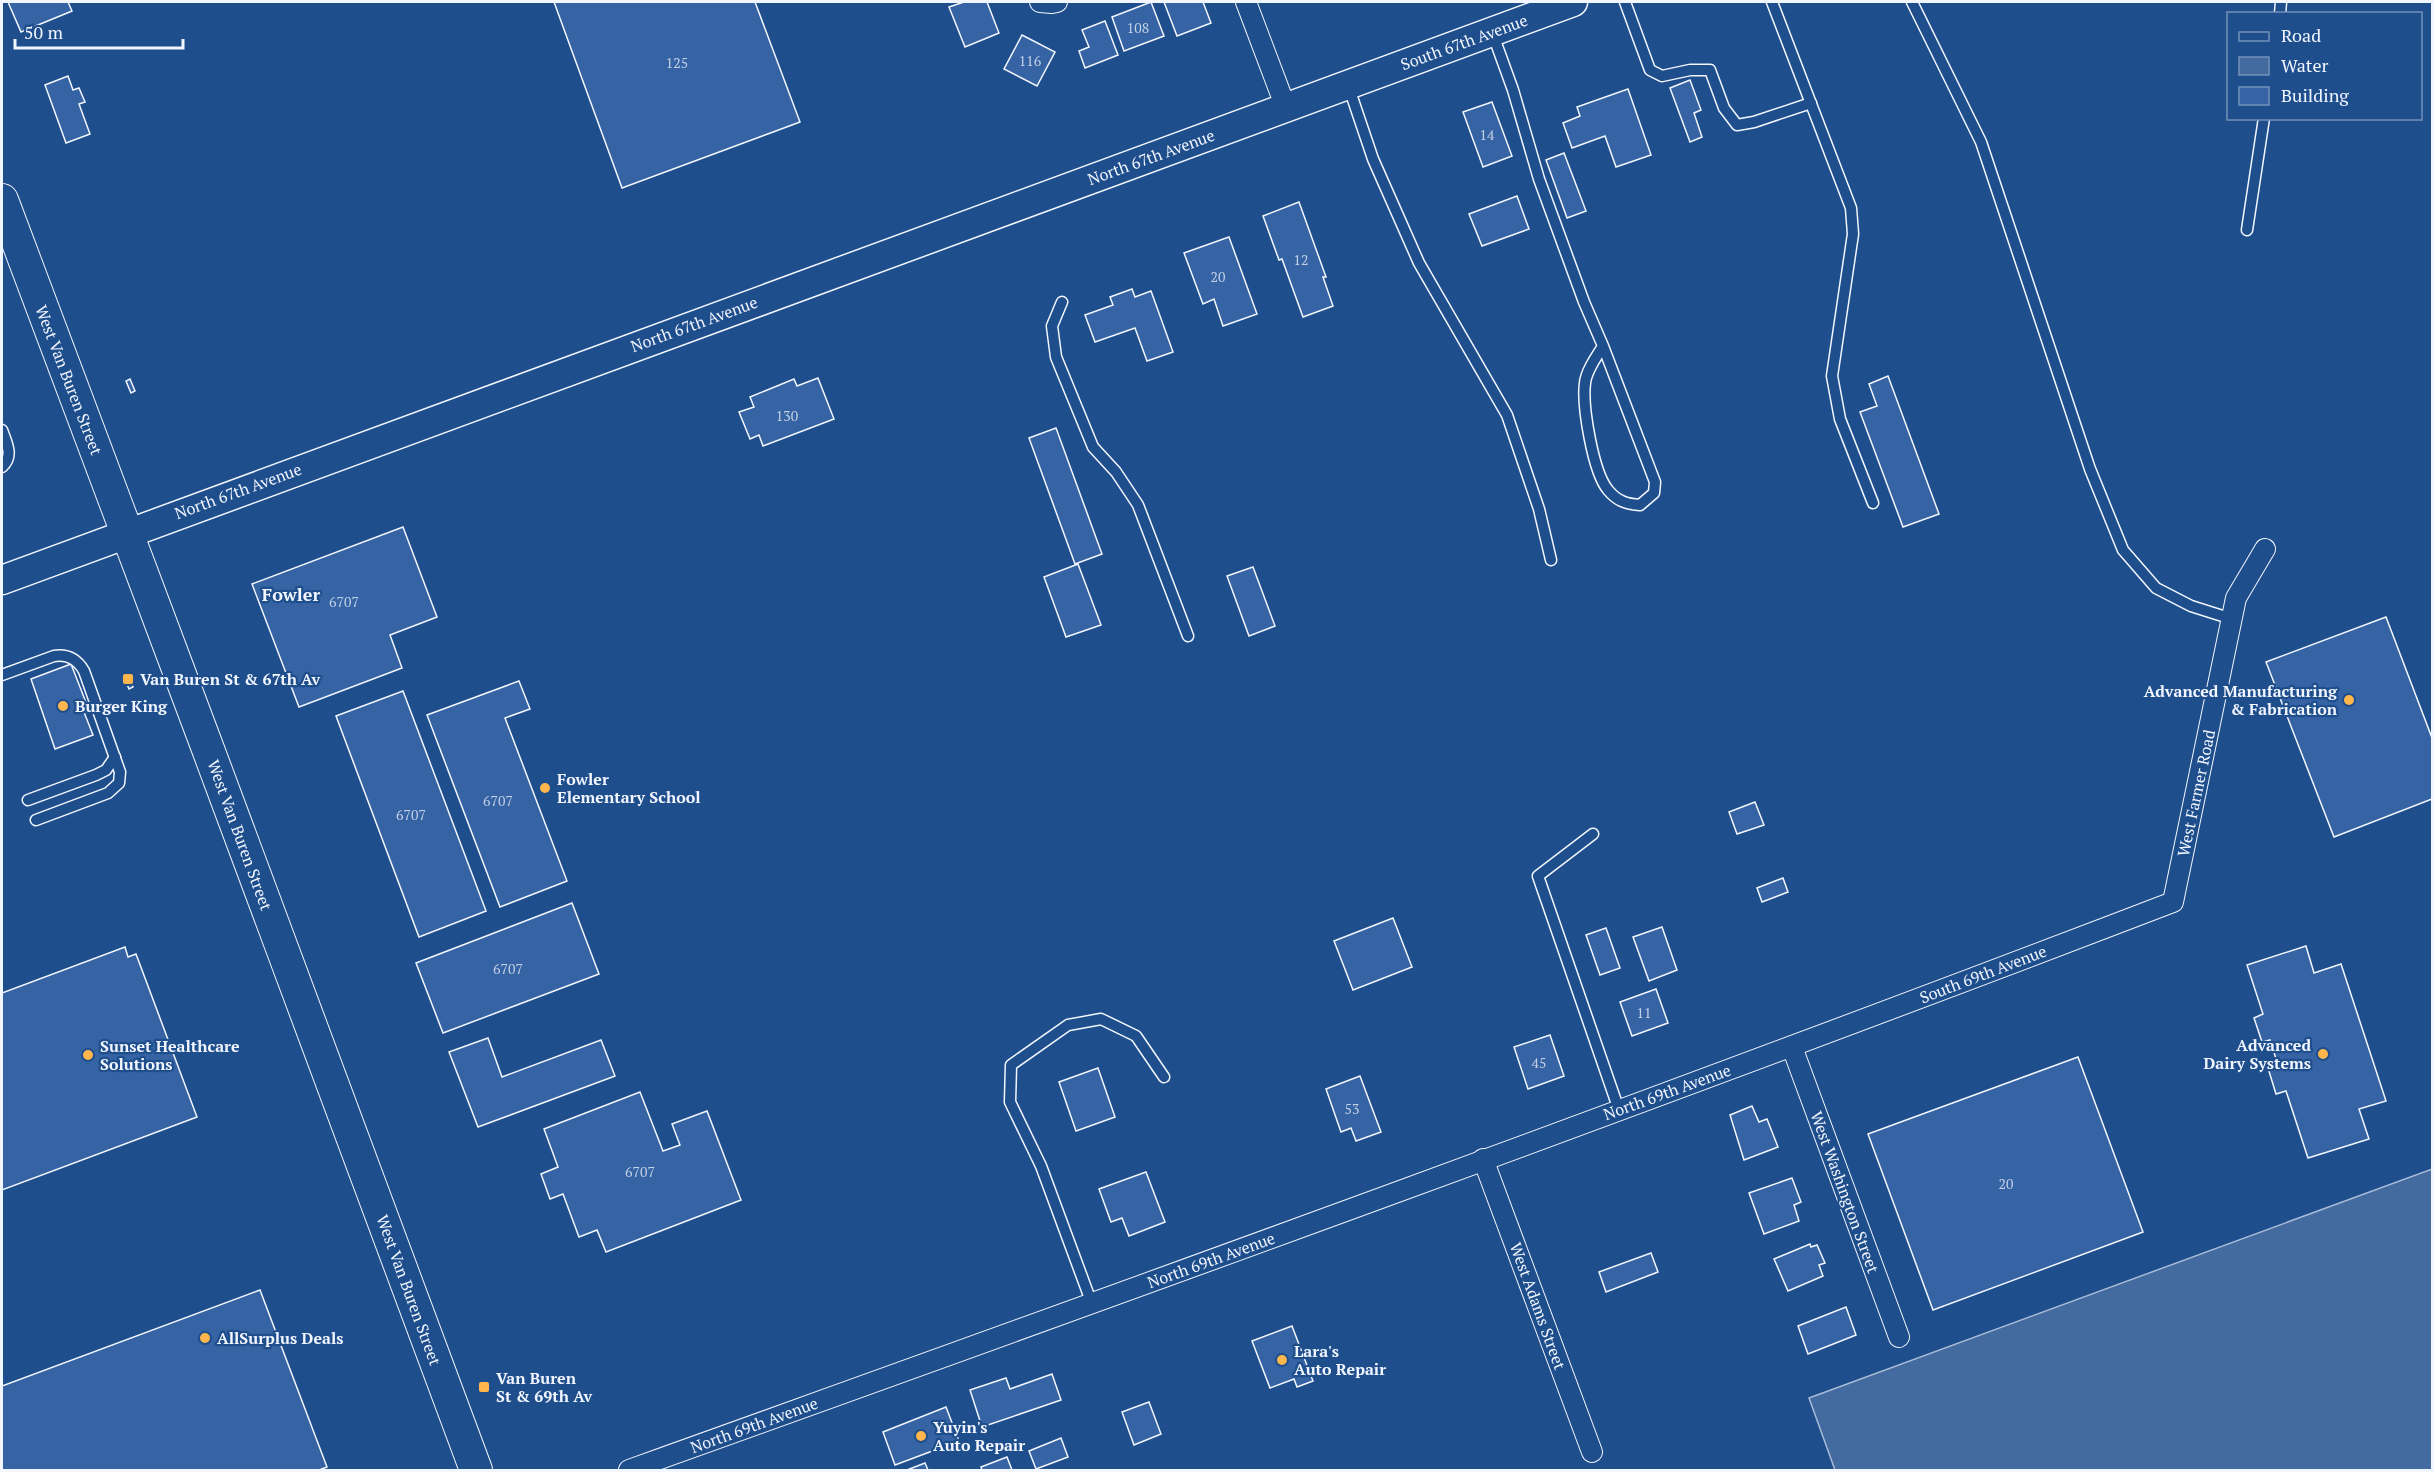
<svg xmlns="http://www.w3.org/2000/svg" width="2434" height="1472" viewBox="0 0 2434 1472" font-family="'PT Serif',serif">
<rect width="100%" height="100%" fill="#1f4e8c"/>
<polygon fill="#446ba0" stroke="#a8bbd7" stroke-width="1.5" points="2432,1169 2432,1470 1835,1470 1809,1398"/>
<g fill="#3563a3" stroke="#f2f6ff" stroke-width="1.5">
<polygon points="8,2 68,2 72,11 21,32"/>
<polygon points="554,2 755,2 800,122 622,188"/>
<polygon points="964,2 987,2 999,33 965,47 949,7"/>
<polygon points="1151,2 1164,36 1124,51 1112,17"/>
<polygon points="1164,2 1203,2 1211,23 1177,36"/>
<polygon points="1105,21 1118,55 1085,68 1079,51 1089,47 1082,30"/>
<polygon points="1022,35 1055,52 1037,86 1004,69"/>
<polygon points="68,76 73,90 79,88 85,102 79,104 90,134 66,143 45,85"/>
<polygon points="1690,80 1701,110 1694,113 1702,137 1690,142 1670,88"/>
<polygon points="1628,89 1651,155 1616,167 1605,136 1572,148 1563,123 1580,116 1577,107"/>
<polygon points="1492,102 1512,156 1483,167 1463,112"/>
<polygon points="1564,153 1586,211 1567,218 1546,160"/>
<polygon points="1517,196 1529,229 1482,246 1469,214"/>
<polygon points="1299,202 1326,277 1323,277 1333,306 1303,317 1282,259 1279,260 1263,216"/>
<polygon points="1229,237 1257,314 1223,326 1214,299 1203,304 1184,253"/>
<polygon points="1132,289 1135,297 1151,291 1173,352 1147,361 1135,328 1095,342 1085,315 1113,305 1110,297"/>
<polygon points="1888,376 1939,514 1903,527 1860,412 1877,406 1869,384"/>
<polygon points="818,378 834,419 763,446 759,435 750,439 739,412 754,407 750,397 794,379 797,386"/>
<polygon points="130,379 135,391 131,393 126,381"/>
<polygon points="1056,428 1102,554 1075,564 1029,438"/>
<polygon points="403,527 437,617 390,635 402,668 299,707 252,584"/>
<polygon points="1078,564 1101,625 1066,637 1044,577"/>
<polygon points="1253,567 1275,626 1249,636 1227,576"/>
<polygon points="2386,617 2432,738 2432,799 2334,837 2266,662"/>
<polygon points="71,664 87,705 82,707 93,735 55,749 31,679"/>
<polygon points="128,675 133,687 129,689 124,677"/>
<polygon points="519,681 530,709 505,718 567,881 500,907 427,715"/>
<polygon points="403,691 486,911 419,937 336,716"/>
<polygon points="1755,802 1764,825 1737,834 1729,812"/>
<polygon points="1783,878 1788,892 1762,902 1757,888"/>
<polygon points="572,903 599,974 443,1033 416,963"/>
<polygon points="1393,918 1412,967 1353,990 1334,941"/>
<polygon points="1662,927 1677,970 1649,981 1633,937"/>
<polygon points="1606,928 1620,968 1600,975 1586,935"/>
<polygon points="2306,946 2314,973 2341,964 2386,1101 2359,1109 2369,1139 2308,1158 2286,1091 2276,1094 2268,1068 2278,1065 2270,1040 2262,1042 2254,1018 2263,1014 2247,965"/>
<polygon points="125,947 128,957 136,954 197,1117 2,1190 2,993"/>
<polygon points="1656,989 1668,1023 1632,1036 1620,1002"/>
<polygon points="1550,1035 1564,1076 1528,1089 1514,1047"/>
<polygon points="488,1038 502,1077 601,1040 615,1076 478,1127 449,1052"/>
<polygon points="2078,1057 2143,1232 1933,1310 1868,1134"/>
<polygon points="1098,1068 1115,1117 1076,1131 1059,1082"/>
<polygon points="1360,1076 1381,1132 1356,1141 1351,1128 1341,1132 1326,1089"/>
<polygon points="640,1092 663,1151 680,1145 672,1124 707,1111 741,1200 606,1252 597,1230 579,1237 563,1194 550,1199 541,1174 558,1167 544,1129"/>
<polygon points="1752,1106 1759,1122 1767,1119 1778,1147 1744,1160 1730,1115"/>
<polygon points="1146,1172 1165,1222 1129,1236 1122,1218 1111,1222 1099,1189"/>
<polygon points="1792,1178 1801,1202 1794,1205 1799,1221 1764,1234 1749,1193"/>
<polygon points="1810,1244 1811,1247 1817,1245 1825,1263 1819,1265 1823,1276 1788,1291 1774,1259"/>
<polygon points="1651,1253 1658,1272 1606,1292 1599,1272"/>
<polygon points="260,1290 327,1467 319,1470 2,1470 2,1386"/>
<polygon points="1846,1307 1856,1335 1808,1354 1798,1326"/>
<polygon points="1292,1326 1313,1381 1297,1387 1294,1379 1270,1388 1252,1341"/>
<polygon points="1052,1374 1061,1400 982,1427 970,1390 1006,1378 1010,1389"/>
<polygon points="1149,1402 1161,1434 1134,1445 1122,1412"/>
<polygon points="946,1407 959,1441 895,1465 883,1432"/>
<polygon points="1061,1438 1068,1457 1036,1469 1029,1451"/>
<polygon points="1007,1457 1012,1470 982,1470 981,1467"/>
<polygon points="925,1463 928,1470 907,1470"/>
</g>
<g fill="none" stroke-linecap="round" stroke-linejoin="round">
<g stroke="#f2f6ff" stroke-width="13">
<g id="service">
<polyline points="1625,2 1650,70 1662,76 1690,70 1710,70 1724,108 1737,125 1754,122 1811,103"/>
<polyline points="1772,2 1851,208 1853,234 1832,376 1840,419 1873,503"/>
<polyline points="1912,2 1981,142 2090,469 2123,550 2156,588 2191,606 2232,619"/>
<polyline points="2280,14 2281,2"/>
<path d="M1492,32L1513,90L1539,179L1584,302L1603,346L1655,482L1654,493L1640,505C1626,504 1617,501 1608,490C1593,472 1582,406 1585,383C1586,371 1597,356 1603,346"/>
<polyline points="1348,85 1373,159 1419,263 1507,415 1539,509 1551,560"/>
<polyline points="2247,230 2264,118"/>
<polyline points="1062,302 1052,326 1056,357 1093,447 1116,472 1138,505 1188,636"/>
<path d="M2,430C7,444 14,456 2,467"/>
<path d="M2,675L54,656C68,654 77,659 84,671L120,772L119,783L108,793L36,820"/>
<polyline points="28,800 96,775 106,770 115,757"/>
<polyline points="1593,834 1538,876 1619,1110"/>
<polyline points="1092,1304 1041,1166 1010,1102 1011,1065 1068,1025 1101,1019 1136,1036 1164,1077"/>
</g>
</g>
<g stroke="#f2f6ff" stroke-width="22">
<g id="minor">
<polyline points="1040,2 1052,3 1057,2"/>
<polyline points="1246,2 1286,108"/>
<polyline points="1792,1047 1899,1337"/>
<polyline points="1483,1159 1592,1452"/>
<path d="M629,1470C1145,1285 1661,1098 2173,902L2236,598L2265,549"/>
</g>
</g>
<g stroke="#f2f6ff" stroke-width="31">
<polyline id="secondary" points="2,580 1573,2"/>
</g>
<g stroke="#f2f6ff" stroke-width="34">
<polyline id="primary" points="2,200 208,749 476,1470"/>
</g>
<use href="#service" stroke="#1f4e8c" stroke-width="10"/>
<use href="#minor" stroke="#1f4e8c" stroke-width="20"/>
<use href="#secondary" stroke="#1f4e8c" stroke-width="28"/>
<use href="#primary" stroke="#1f4e8c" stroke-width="32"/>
</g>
<g fill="#ffb74d" stroke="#1f4e8c" stroke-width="2">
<rect x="122" y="673" width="12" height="12" rx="3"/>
<circle cx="2349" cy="700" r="6"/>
<circle cx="63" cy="706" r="6"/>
<circle cx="545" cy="788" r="6"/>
<circle cx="2323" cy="1054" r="6"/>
<circle cx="88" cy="1055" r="6"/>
<circle cx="205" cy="1338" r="6"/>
<circle cx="1282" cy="1360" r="6"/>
<rect x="478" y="1381" width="12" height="12" rx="3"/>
<circle cx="921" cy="1436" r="6"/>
</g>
<g text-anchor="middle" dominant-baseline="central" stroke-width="4.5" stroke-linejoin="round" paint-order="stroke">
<g font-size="14" fill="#c3d1e8">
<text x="1138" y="27">108</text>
<text x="1030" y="60">116</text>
<text x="677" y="62">125</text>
<text x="1487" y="134">14</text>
<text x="1301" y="259">12</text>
<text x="1218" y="276">20</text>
<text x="787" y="415">130</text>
<text x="344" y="601">6707</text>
<text x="498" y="800">6707</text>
<text x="411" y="814">6707</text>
<text x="508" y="968">6707</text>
<text x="1644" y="1012">11</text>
<text x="1539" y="1062">45</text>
<text x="1352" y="1108">53</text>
<text x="640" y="1171">6707</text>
<text x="2006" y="1183">20</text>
</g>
<g font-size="16" fill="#f2f6ff" stroke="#1f4e8c">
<text transform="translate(1464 42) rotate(-20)">South 67th Avenue</text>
<text transform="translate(1151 157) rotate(-20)">North 67th Avenue</text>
<text transform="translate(694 324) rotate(-20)">North 67th Avenue</text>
<text transform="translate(69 380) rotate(69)">West Van Buren Street</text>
<text transform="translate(238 491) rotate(-20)">North 67th Avenue</text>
<text transform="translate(2196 793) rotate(-78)">West Farmer Road</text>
<text transform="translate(240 835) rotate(70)">West Van Buren Street</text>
<text transform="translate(1983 974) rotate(-21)">South 69th Avenue</text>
<text transform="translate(1667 1092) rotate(-20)">North 69th Avenue</text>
<text transform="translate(1845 1192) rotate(70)">West Washington Street</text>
<text transform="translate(1211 1260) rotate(-20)">North 69th Avenue</text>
<text transform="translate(409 1290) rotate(70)">West Van Buren Street</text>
<text transform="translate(1538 1306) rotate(70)">West Adams Street</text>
<text transform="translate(754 1425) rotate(-20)">North 69th Avenue</text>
</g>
<g font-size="16" font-weight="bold" fill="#f2f6ff" stroke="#1f4e8c" text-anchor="start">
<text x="140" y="679">Van Buren St &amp; 67th Av</text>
<text x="2337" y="691" text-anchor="end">Advanced Manufacturing<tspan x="2337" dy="18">&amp; Fabrication</tspan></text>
<text x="75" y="706">Burger King</text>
<text x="557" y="779">Fowler<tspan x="557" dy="18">Elementary School</tspan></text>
<text x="2311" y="1045" text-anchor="end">Advanced<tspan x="2311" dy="18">Dairy Systems</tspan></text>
<text x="100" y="1046">Sunset Healthcare<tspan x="100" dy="18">Solutions</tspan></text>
<text x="217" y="1338">AllSurplus Deals</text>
<text x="1294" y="1351">Lara's<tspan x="1294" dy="18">Auto Repair</tspan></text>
<text x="496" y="1378">Van Buren<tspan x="496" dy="18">St &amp; 69th Av</tspan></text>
<text x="933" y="1427">Yuyin's<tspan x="933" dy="18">Auto Repair</tspan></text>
</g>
<g font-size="18" font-weight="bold" fill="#f2f6ff" stroke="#1f4e8c">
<text x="291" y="594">Fowler</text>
</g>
</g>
<rect width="2434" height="1472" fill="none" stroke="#f2f6ff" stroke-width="6"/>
<rect x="2227" y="12" width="195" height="108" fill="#1f4e8c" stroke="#7391ba" stroke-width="1.5"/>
<rect x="2239" y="32" width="30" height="9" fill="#1f4e8c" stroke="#7391ba" stroke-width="1.5"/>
<text x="2281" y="42" font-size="18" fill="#f2f6ff">Road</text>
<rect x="2239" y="57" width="30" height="18" fill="#446ba0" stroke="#7391ba" stroke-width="1.5"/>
<text x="2281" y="72" font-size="18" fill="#f2f6ff">Water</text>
<rect x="2239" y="87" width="30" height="18" fill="#3563a3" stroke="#7391ba" stroke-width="1.5"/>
<text x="2281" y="102" font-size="18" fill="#f2f6ff">Building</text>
<path d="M15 39v9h168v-9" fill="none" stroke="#f2f6ff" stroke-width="3"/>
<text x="24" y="39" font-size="18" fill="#f2f6ff" stroke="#1f4e8c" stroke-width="4.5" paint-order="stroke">50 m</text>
</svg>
